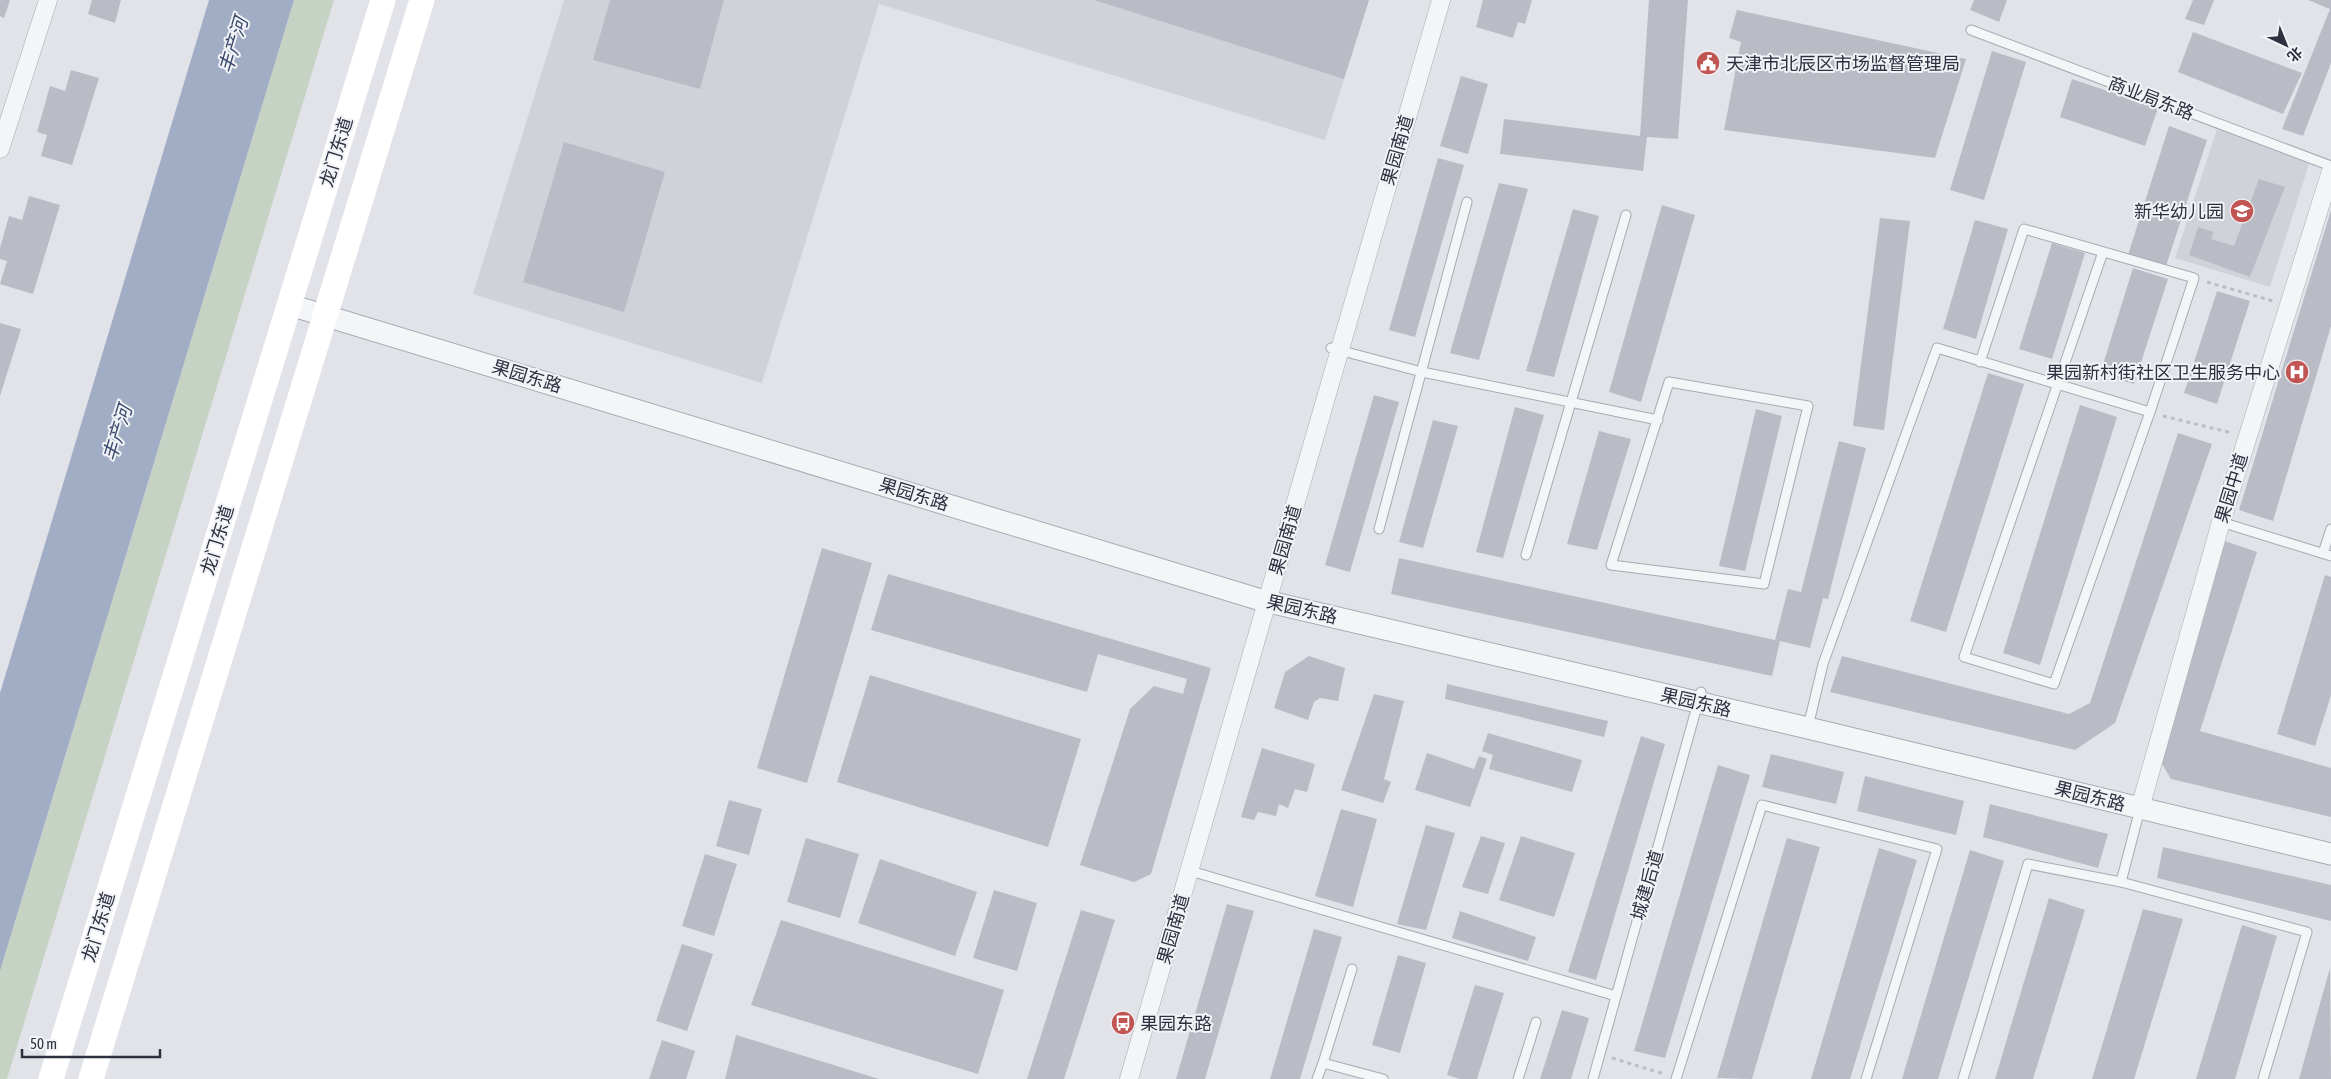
<svg xmlns="http://www.w3.org/2000/svg" width="2331" height="1079" viewBox="0 0 2331 1079" font-family="'Asap Condensed','Noto Sans SC',sans-serif">
<rect width="100%" height="100%" fill="#e2e3e9"/>
<g fill="#d0d2da">
<polygon points="564,0 1369,0 1325,140 879,4 762,383 473,294"/>
<polygon points="2217,129 2309,164 2270,287 2175,258"/>
</g>
<polygon fill="#c5d2c4" points="294,0 334,0 7,1079 0,1079 0,971"/>
<polygon fill="#a1acc5" points="209,0 294,0 0,971 0,693"/>
<g fill="#babcc5">
<polygon points="0,0 10,0 4,18 0,16"/>
<polygon points="92,0 121,0 115,23 88,14"/>
<polygon points="610,0 724,0 700,89 593,60"/>
<polygon points="1094,0 1369,0 1344,79"/>
<polygon points="1483,0 1532,0 1525,24 1518,22 1513,38 1476,27"/>
<polygon points="1649,0 1688,0 1678,139 1647,137 1643,171 1500,154 1504,119 1640,136"/>
<polygon points="1974,0 2007,0 1999,22 1970,10"/>
<polygon points="2193,0 2214,0 2204,25 2185,19"/>
<polygon points="2308,0 2331,0 2331,63 2303,136 2282,129 2330,9"/>
<polygon points="1737,10 1966,59 1935,158 1724,130 1741,42 1729,38"/>
<polygon points="2193,32 2302,73 2283,114 2178,72"/>
<polygon points="1992,51 2026,62 1984,200 1950,190"/>
<polygon points="71,70 99,78 72,165 41,156 47,135 37,132 50,86 65,91"/>
<polygon points="1461,76 1488,84 1468,154 1440,146"/>
<polygon points="2072,79 2158,108 2145,146 2060,117"/>
<polygon points="2169,126 2207,140 2166,266 2128,255"/>
<polygon points="564,142 665,172 624,312 523,282"/>
<polygon points="1438,158 1464,165 1415,337 1389,330"/>
<polygon points="2259,179 2285,187 2250,277 2189,255 2198,227 2214,232 2211,239 2234,246"/>
<polygon points="1499,183 1528,189 1479,360 1450,353"/>
<polygon points="29,196 60,205 33,294 0,284 7,261 0,259 0,248 9,216 22,220"/>
<polygon points="1662,205 1695,215 1641,402 1609,392"/>
<polygon points="1573,209 1599,216 1554,377 1526,371"/>
<polygon points="2331,210 2331,326 2273,521 2239,510"/>
<polygon points="1880,218 1910,221 1884,430 1853,426"/>
<polygon points="1975,220 2008,229 1976,339 1943,329"/>
<polygon points="2052,243 2085,253 2052,359 2019,349"/>
<polygon points="2133,268 2168,279 2134,384 2100,374"/>
<polygon points="2217,291 2250,301 2217,404 2184,393"/>
<polygon points="0,323 21,329 0,396"/>
<polygon points="1988,373 2024,384 1946,632 1910,621"/>
<polygon points="1374,395 1399,402 1350,572 1325,565"/>
<polygon points="2080,405 2117,417 2040,665 2003,653"/>
<polygon points="1515,407 1544,415 1503,558 1476,552"/>
<polygon points="1756,409 1782,416 1745,571 1719,566"/>
<polygon points="1433,420 1458,426 1423,548 1399,542"/>
<polygon points="1599,431 1631,439 1597,550 1567,544"/>
<polygon points="2178,433 2212,444 2115,723 2075,750 1830,692 1842,656 2069,714 2090,703"/>
<polygon points="1839,441 1866,448 1828,599 1823,598 1810,648 1780,641 1772,676 1391,594 1399,558 1775,640 1788,589 1801,592"/>
<polygon points="2225,541 2257,552 2200,731 2331,768 2331,817 2171,779 2159,759"/>
<polygon points="822,548 872,563 807,783 757,768"/>
<polygon points="888,574 1211,668 1151,874 1134,882 1080,865 1130,709 1154,686 1183,694 1187,679 1098,654 1087,692 871,630"/>
<polygon points="2325,575 2331,577 2331,695 2315,746 2277,734"/>
<polygon points="1309,656 1345,668 1338,701 1320,698 1314,702 1308,720 1274,708 1285,672"/>
<polygon points="870,675 1081,739 1048,847 837,782"/>
<polygon points="1447,684 1608,721 1604,737 1445,699"/>
<polygon points="1374,694 1404,701 1384,779 1391,782 1383,803 1341,790"/>
<polygon points="1488,733 1582,760 1572,792 1489,769 1493,755 1482,751"/>
<polygon points="1641,736 1665,744 1596,980 1568,972"/>
<polygon points="1262,748 1315,764 1307,792 1295,789 1288,808 1279,804 1276,816 1258,812 1254,820 1241,817"/>
<polygon points="1427,753 1474,769 1479,756 1487,759 1470,807 1415,790"/>
<polygon points="1771,754 1844,772 1836,804 1762,787"/>
<polygon points="1718,765 1750,775 1665,1058 1634,1051"/>
<polygon points="1865,776 1964,801 1956,835 1857,811"/>
<polygon points="729,800 762,809 749,855 716,846"/>
<polygon points="1990,804 2108,834 2098,868 1983,837"/>
<polygon points="1341,809 1377,819 1353,907 1315,896"/>
<polygon points="1426,825 1455,833 1426,930 1397,924"/>
<polygon points="1481,836 1505,843 1488,894 1462,887"/>
<polygon points="1521,836 1575,853 1554,917 1499,900"/>
<polygon points="806,838 859,854 840,918 787,902"/>
<polygon points="1787,838 1820,847 1752,1079 1717,1078"/>
<polygon points="2163,847 2331,885 2331,921 2157,878"/>
<polygon points="1879,848 1917,860 1850,1079 1811,1079"/>
<polygon points="1970,850 2004,861 1938,1079 1902,1079"/>
<polygon points="705,854 737,864 714,936 682,926"/>
<polygon points="880,859 977,892 955,956 858,923"/>
<polygon points="994,890 1037,903 1017,971 973,958"/>
<polygon points="2049,898 2085,910 2033,1079 1995,1079"/>
<polygon points="1227,904 1254,911 1205,1079 1176,1079"/>
<polygon points="2143,909 2183,919 2134,1079 2092,1079"/>
<polygon points="1081,910 1115,920 1064,1079 1027,1079"/>
<polygon points="1460,911 1536,937 1528,961 1452,938"/>
<polygon points="781,920 1004,990 978,1074 751,1005"/>
<polygon points="2242,925 2277,936 2235,1079 2196,1079"/>
<polygon points="1314,929 1342,937 1300,1079 1270,1079"/>
<polygon points="682,944 713,954 687,1031 656,1021"/>
<polygon points="1398,955 1426,963 1400,1053 1372,1045"/>
<polygon points="2330,968 2331,1079 2299,1079"/>
<polygon points="1475,985 1504,993 1477,1079 1460,1079 1447,1075"/>
<polygon points="1562,1010 1589,1018 1571,1079 1540,1079"/>
<polygon points="736,1035 879,1079 725,1079"/>
<polygon points="662,1040 695,1051 686,1079 649,1079"/>
</g>
<g fill="none" stroke-linecap="round" stroke-linejoin="round">
<g stroke="#a8aab3" stroke-width="11">
<g id="service">
<polyline points="1971,30 2331,166"/>
<polyline points="1331,348 1422,372 1658,420"/>
<polyline points="1980,362 2024,229 2194,278 2150,412 2054,684 1964,657 2103,252"/>
<polygon points="1669,382 1808,406 1764,584 1611,565"/>
<polyline points="2221,522 2331,556"/>
<polyline points="1379,529 1467,202"/>
<polyline points="2323,553 2331,529"/>
<polyline points="1526,555 1626,215"/>
<polyline points="1808,727 1823,664 1937,348 2150,412"/>
<polyline points="1187,870 1616,996"/>
<polyline points="2121,882 2140,809"/>
<polyline points="1323,1063 1352,969"/>
<polyline points="1317,1079 1323,1063 1383,1079"/>
<polyline points="1518,1079 1536,1022"/>
<polyline points="1593,1079 1701,692"/>
<polyline points="1676,1079 1762,805 1937,849 1866,1079"/>
<polyline points="1963,1079 2028,864 2121,882 2307,932 2263,1079"/>
</g>
</g>
<g stroke="#a8aab3" stroke-width="19">
<g id="minor">
<polyline points="0,149 48,0"/>
<polyline points="2140,808 2221,522 2331,171"/>
<polyline points="1129,1079 1441,0"/>
</g>
</g>
<g stroke="#a8aab3" stroke-width="23">
<polyline id="tertiary" points="290,305 1261,600 1808,728 2331,854"/>
</g>
<g stroke="#bcbec3" stroke-width="3" stroke-dasharray="4 4" stroke-linecap="butt">
<polyline points="2207,282 2273,301"/>
<polyline points="2163,416 2232,433"/>
<polyline points="1612,1058 1664,1074"/>
</g>
<use href="#service" stroke="#f4f5f7" stroke-width="9"/>
<use href="#minor" stroke="#f4f5f7" stroke-width="18"/>
<use href="#tertiary" stroke="#f4f5f7" stroke-width="21"/>
<g stroke="#fff" stroke-width="25">
<polyline points="51,1079 383,0"/>
<polyline points="91,1079 422,0"/>
</g>
</g>
<defs>
<g id="civic-disc" transform="scale(1.25)"><circle r="9.5" fill="#c15554" stroke="#f1f3f6"/><path d="M-.6-6.5H3V-4.5H.6V-3L4-1V1h2V6H-6V1h2V-1L-.6-3ZM-1.2 2.5V6h2.4V2.5Z" fill="#fff"/></g>
<g id="school-disc" transform="scale(1.25)"><circle r="9.5" fill="#c15554" stroke="#f1f3f6"/><path d="M0-5L7-2L0 1L-7-2ZM-4 1L0 2.5L4 1V4Q0 6-4 4Z" fill="#fff"/></g>
<g id="hospital-disc" transform="scale(1.25)"><circle r="9.5" fill="#c15554" stroke="#f1f3f6"/><path d="M-5-5h3v3.5h4V-5h3V5h-3V1.5h-4V5h-3Z" fill="#fff"/></g>
<g id="bus-disc" transform="scale(1.25)"><circle r="9.5" fill="#c15554" stroke="#f1f3f6"/><path d="M-5-6H5V4H4V6H2V4H-2V6H-4V4H-5ZM-3.5-4V0h7V-4ZM-3.5 1.2v1.5H-2V1.2ZM2 1.2v1.5H3.5V1.2Z" fill="#fff"/></g>
</defs>
<g fill-rule="evenodd">
<use href="#civic-disc" x="1708" y="63"/>
<use href="#school-disc" x="2242" y="211"/>
<use href="#hospital-disc" x="2297" y="372"/>
<use href="#bus-disc" x="1123" y="1023"/>
</g>
<g text-anchor="middle" dominant-baseline="central" stroke-width="4" stroke-linejoin="round" paint-order="stroke">
<g font-size="18" fill="#2c303f" stroke="#f1f3f6" text-anchor="start">
<text x="1726" y="63">天津市北辰区市场监督管理局</text>
<text x="2224" y="211" text-anchor="end">新华幼儿园</text>
<text x="2280" y="372" text-anchor="end">果园新村街社区卫生服务中心</text>
<text x="1140" y="1023">果园东路</text>
</g>
<g font-size="18" fill="#2c303f" stroke="#f1f3f6">
<text transform="translate(2151 98) rotate(21)">商业局东路</text>
<text transform="translate(1397 150) rotate(-74)">果园南道</text>
<text transform="translate(336 152) rotate(-73)">龙门东道</text>
<text transform="translate(527 376) rotate(17)">果园东路</text>
<text transform="translate(2231 488) rotate(-73)">果园中道</text>
<text transform="translate(914 494) rotate(17)">果园东路</text>
<text transform="translate(217 540) rotate(-73)">龙门东道</text>
<text transform="translate(1285 540) rotate(-74)">果园南道</text>
<text transform="translate(1302 609) rotate(13)">果园东路</text>
<text transform="translate(1696 702) rotate(13)">果园东路</text>
<text transform="translate(2090 796) rotate(14)">果园东路</text>
<text transform="translate(1647 885) rotate(-74)">城建后道</text>
<text transform="translate(98 927) rotate(-73)">龙门东道</text>
<text transform="translate(1173 929) rotate(-74)">果园南道</text>
</g>
<g font-size="19" font-style="italic" fill="#3a496f" stroke="#f1f3f6">
<text transform="translate(233 45) rotate(-73)">丰产河</text>
<text transform="translate(117 433) rotate(-73)">丰产河</text>
</g>
</g>
<g transform="translate(2286 45) rotate(137)" stroke="#f1f3f6" stroke-width="4" paint-order="stroke">
<path d="M0-4L9 19L0 12L-9 19Z" fill="#2c303f"/>
<text y="-8" font-size="14" font-weight="bold" text-anchor="middle" fill="#2c303f">北</text>
</g>
<path d="M22 1049v8h138v-8" fill="none" stroke="#2c303f" stroke-width="2.5"/>
<text x="30" y="1049" font-size="15" fill="#2c303f" stroke="#f1f3f6" stroke-width="4" paint-order="stroke">50 m</text>
</svg>
